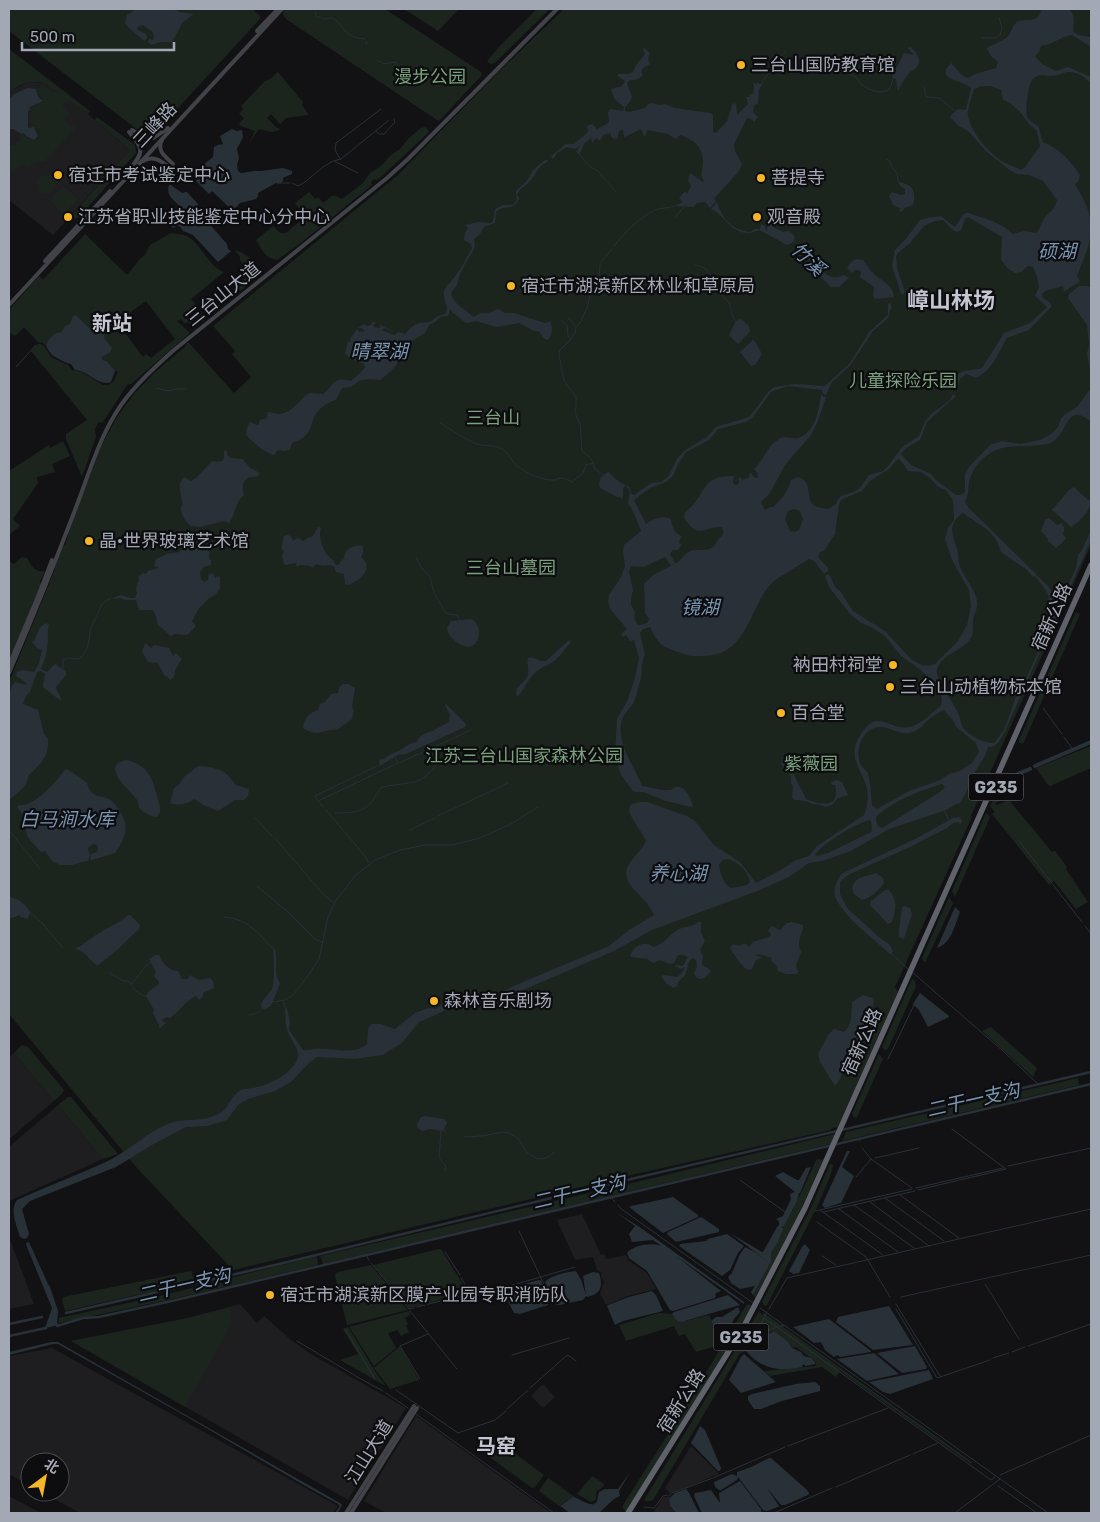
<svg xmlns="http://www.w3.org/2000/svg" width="1100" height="1522" viewBox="0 0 1100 1522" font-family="Rubik,'Noto Sans SC',sans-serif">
<rect width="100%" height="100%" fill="#121214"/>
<g fill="#1e1e21">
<polygon points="32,82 45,83 71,100 130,150 53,235 9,200 9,94 12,90 27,83"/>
<polygon points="14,1053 54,1101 9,1139 9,1057"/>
<polygon points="58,1105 103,1159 9,1201 9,1147"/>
<polygon points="582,1214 601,1255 604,1254 606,1259 626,1255 628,1260 647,1273 656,1289 628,1296 606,1305 600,1293 604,1282 601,1276 602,1273 597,1270 593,1257 575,1260 557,1220"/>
<polygon points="9,1237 34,1304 9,1309"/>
<polygon points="240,1304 257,1323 264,1316 290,1339 309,1353 406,1408 348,1500 71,1341 188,1318"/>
<polygon points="52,1348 338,1506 333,1513 80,1513 41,1492 60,1492 60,1462 30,1462 30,1486 9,1474 9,1356"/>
<polygon points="543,1384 555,1397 543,1408 531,1396"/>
<polygon points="416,1416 551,1513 386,1513 364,1501"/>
<polygon points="691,1446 719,1474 672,1493 669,1499 670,1507 674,1511 672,1513 656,1513 654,1511 663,1497 668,1497 670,1493 665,1488"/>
<polygon points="9,1496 41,1513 9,1513"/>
</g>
<g fill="#1c241e" fill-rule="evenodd">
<polygon points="9,9 252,9 260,16 260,19 156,132 148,134 143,134 9,31"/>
<polygon points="284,9 385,9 481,72 482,75 439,121 437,120 286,19 283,15"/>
<polygon points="404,9 459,9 438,31"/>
<polygon points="537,9 550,9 495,63 491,64 487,61 499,47"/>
<polygon points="564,9 1091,9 1091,545 971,816 972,817 895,987 898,992 838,1127 832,1128 831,1130 627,1176 233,1270 137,1168 9,1014 9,682 55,569 54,568 63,547 66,543 70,527 100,448 117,417 134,394 155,372 185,347 187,343 189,343 234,393 251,377 232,354 235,351 213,326 398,175 498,72"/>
<path d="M9,49L90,111L88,114L71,101L62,104L65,110L70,114L64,120L71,127L73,126L75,128L44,162L43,161L33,163L29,167L21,165L20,168L16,167L15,173L9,168V147L12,145L15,146L17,142H20L19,133L30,139L36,140L40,137L37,129L30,126L29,118L32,108H30L44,102L43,99L39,96L37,89L43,85L54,93L57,91C53,89 50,86 46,84C35,79 16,84 9,94Z"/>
<polygon points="278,72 303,102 302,105 309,115 286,118 280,124 271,114 267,118 276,127 280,129 279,130 272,132 259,129 249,143 255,131 241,126 239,124 244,118 239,114 243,109 241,106 265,81 270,79"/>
<polygon points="97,117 135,145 136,153 78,218 72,218 70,217 130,150 95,120"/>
<path d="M425,127L429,131L428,133L382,176L377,180L374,179L371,182L372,185L302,242L277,260C265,259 262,249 256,240L273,226L280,233H286L305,217L295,203L309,192L315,199L318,197L323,203C333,196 331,193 342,199L363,183L370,173L381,166L391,155L400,149L409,138L421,128Z"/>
<path d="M48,174L51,175L60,182L59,184L56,182C56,192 47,197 38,191L37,182L40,177Z"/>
<polygon points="63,186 78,199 64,214 50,200"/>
<path d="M171,233C178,235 185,233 190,238C203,247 209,267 224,272L191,299L205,317V320L193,328L188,322L185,324L181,319L177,321L190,333L131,384L127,385L103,422L98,423L95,429L96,437L82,477L66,439V434L87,420L31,351L38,344H41L44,346L51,357L68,365L72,370L82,372L103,385H108L113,382L118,372L115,371L111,382L104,383C94,379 86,370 75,370L71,364L66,363L51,355L49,350L43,343L38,342L24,327L15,336L9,332V310L39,276L43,280L85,234L127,275L140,259L145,255L150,245ZM146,301L175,339L151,358L146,354L143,357L125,333L130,329L124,322L132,311Z"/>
<path d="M235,250C245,253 260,263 259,275L240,291L236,286L250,274L240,260V257Z"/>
<polygon points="63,441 70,456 52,464 55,472 37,477 38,483 13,519 20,526 9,535 9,471 49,445 50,448"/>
<path d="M22,557L27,558C31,565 35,573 45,571L40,581L41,585L9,660V561L14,564Z"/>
<polygon points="1076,612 1080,614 1024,742 1022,744 1019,742 1019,740"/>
<polygon points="1091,746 1091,768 1050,786 1047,784 1036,768"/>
<polygon points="1000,781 1004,782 1010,797 995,803 997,805 1009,800 1052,852 1055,851 1067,867 1066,869 1088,902 1076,909 1054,881 1049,885 992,814 995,812 990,806 993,800 997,799 993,799"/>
<polygon points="986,813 990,817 955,897 952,891"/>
<polygon points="949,897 953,903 926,961 924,962 922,958"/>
<polygon points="912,979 915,981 916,986 888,1049 885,1050 882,1047"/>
<polygon points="991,1027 1037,1068 1033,1077 982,1031"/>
<polygon points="22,1045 28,1047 64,1090 62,1094 54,1101 14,1053"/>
<polygon points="879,1054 883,1059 857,1117 855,1118 852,1114"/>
<polygon points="1078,1078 1079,1085 842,1141 846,1132"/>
<polygon points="68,1097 71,1097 118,1154 103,1159 58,1105"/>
<polygon points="835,1134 831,1144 323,1264 320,1256 649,1179"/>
<path d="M818,1159L823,1160L822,1162C802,1209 780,1254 755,1298L753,1295L771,1262V1253L778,1242L783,1228L805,1185L816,1160Z"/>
<polygon points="830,1164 833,1165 831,1174 818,1205 767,1305 765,1306 762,1302 810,1210"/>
<polygon points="439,1249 441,1249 468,1293 409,1308 373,1265"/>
<polygon points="317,1256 318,1265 177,1298 59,1323 59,1318 160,1296"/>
<polygon points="371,1265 408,1310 347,1325 335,1276 336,1273 338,1272"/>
<polygon points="191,1271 195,1282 65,1311 62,1300 63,1297"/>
<polygon points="747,1304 751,1305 751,1307 737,1333 628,1510 625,1511 623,1508 623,1505 691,1398"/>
<polygon points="231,1307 231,1319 227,1332 185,1407 71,1341 188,1318"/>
<polygon points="409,1311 411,1314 405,1318 408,1324 406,1326 409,1332 401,1336 397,1330 388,1333 396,1348 374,1366 349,1327"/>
<polygon points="759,1311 762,1315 764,1313 972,1462 971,1464 840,1371 836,1377 822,1367 770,1376 764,1371 815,1366 816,1362 796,1347 792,1348 788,1342 773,1332 746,1349 746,1351 740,1353 653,1500 647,1502 644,1500"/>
<path d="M659,1313L672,1314L677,1321C685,1323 700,1316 710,1315C711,1327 721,1334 719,1345L696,1352L685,1334L679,1336L674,1326L626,1341L619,1325Z"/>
<polygon points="348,1327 378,1376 386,1386 340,1360 358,1354 343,1329"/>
<polygon points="400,1346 419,1380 390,1389 374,1368"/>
<polygon points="489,1434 544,1475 535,1487 532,1488 476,1447"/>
<polygon points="592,1476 603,1483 604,1486 596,1492 596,1500 591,1502 577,1494"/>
<polygon points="548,1478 575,1497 570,1499 559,1506 539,1491"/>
</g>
<g fill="#283038" fill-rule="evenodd">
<polygon points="136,9 174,9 179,12 194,14 183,22 172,42 161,42 151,45 148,42 149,39 153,40 154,38 153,32 143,25 138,27 137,29 147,35 147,38 144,41 128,27 125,23 127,15"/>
<path d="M1041,9H1069C1075,15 1074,22 1073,31L1078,35L1091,37V47L1072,35C1061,36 1053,45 1041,46L1039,52L1035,56L1042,64L1056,71L1068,67L1091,77V84C1086,77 1076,71 1067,72C1062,73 1057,76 1052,76C1044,76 1039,73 1033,79C1028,83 1025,111 1027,117C1030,122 1036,124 1039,127L1041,137L1043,142C1059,148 1071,161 1080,175L1078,182L1075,184C1099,223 1093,236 1077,276L1080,281L1064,292L1063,286L1045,291L1042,294L1043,298L1049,302L1052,306L1029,330L1007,338C998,353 993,370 976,378L966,374L960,379L957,389L952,388C956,367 967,372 982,368L1004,333L1030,323L1047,307L1035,296L1039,287L1037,277L1033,267L1028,266L1021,272L1015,273L1007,268L1001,259L1002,237L968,217L965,219L961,230L957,232L953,230L943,220L935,221L924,226L911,242L898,253L896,256L897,268L905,292L903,294H901L892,266L895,250L904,241L920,220L927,218L941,216L955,227L963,215L966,213H969C985,219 1001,222 1013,234L1024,231L1036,233C1040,229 1040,226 1043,221C1047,212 1054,212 1057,200L1043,181L1029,175L1017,174L1008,169L986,151L968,131L959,126L951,118V115L958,109L966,110L971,88C961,80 955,83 946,75V69L951,63C957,68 960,76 968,78L975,74L996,68L998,62L991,56L987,49L988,47C994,44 1001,42 1006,38C1012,34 1011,26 1017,22C1027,17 1039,25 1041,9ZM982,86H990L1001,90L1003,100L1010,103L1020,112L1030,125L1037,131L1040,146L1025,167L1021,170C1016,167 1012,166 1007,164C991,156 971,133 968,116C967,108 972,96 974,89Z"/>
<path d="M910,47C917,52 923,61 916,68C914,70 911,71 909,73C904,79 901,85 898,91L896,79H893L892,76L904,53L913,55V54L908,48Z"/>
<path d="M644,48L650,53L648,59L650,64L642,69V76C638,80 635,80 630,80L627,83L632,97L630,102L625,107V111L629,112L645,108L648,104L652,103L660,105L665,104L675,108L710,113L713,115V132L716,133L727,121L733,103L735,105L736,102L737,115L748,104L746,97H749L750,94H753L754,86L753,83L756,84L758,82L759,84H762L759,90L758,104L754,105L753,112L758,117L754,122L750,118H747L734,144L735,151L742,164L739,171L714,199L716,201L710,208L705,202L697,203L694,207L674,206L683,202L679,198L685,191L687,194L691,186L688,180L690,173L703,182L704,181C699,174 703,170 703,161C703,147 693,139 680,135L676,139L668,134L647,130L645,137L641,129L627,136L624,137L623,130L619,131L617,139L612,138L610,133L603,135L600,141L596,138L592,143L591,138L584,144L581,151L578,154L577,151L580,146L575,149L567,147L557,153L553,159L551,156L566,144H574L588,132L587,126L592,124L597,129C601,126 605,126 609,122L608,112L611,109L623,111L624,107L615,100L611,89C618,86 622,89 625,81L618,76V74H629L633,72L636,65L645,54L643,49Z"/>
<polygon points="28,88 36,89 38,97 43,101 28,108 31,109 28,111 28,128 34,127 38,136 34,140 26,136 24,133 22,134 13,129 9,129 9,99 10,99 14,94"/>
<path d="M232,129L237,131L242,130L243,137L237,149L239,158L237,165L238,171L241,173L254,171H261L283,168L292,171V174L283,178V181L279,184L276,183L258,193V196L256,199L240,203L233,211L212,191L196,207L198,211L227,244L228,249L231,251L218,262L193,235L183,231L180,227L177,225L174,228L172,227L170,214L179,212L181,208C176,201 165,197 169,185H171L182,193C199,189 196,174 203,165C206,162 210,160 213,157L214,147L218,145L223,144L220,136Z"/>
<path d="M545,160H548L547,162C537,167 537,173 531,180C526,186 519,188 517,195L519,198C516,211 503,204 496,212L495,223L484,227L480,234L474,239L475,246L473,251L465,264L460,274L457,285L452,291L451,295L457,304L474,317C483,310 483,315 491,312C494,311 496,310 498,309L505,313H514L542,322L546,323L550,321C553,328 553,334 548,340L543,338L540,332L532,330L519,323L496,327L476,321L466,323L452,312L450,309L448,316L440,317L435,322L429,325L425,333L404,346L400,352L397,364L391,371L380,380L368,379L359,381L351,387L342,388L336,400C326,403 316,410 313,420C311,426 310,431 306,435C303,439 297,441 292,443L290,450L284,451L278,450L274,455C262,451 255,444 246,435L247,428L250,422L258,425L260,420L267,418L268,412C273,412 276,414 280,414C293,413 304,394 310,393C314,393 319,394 323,394C335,384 333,376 351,381L363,370L365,367L364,364L351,359L345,353L348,342L351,341L350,339L357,329L359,332L365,331L362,328H358L364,324L367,326L371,325L372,322H376L373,325L374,327L379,328L381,327L379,324L396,333L384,328L382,330L394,335L398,332L405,334L413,326L419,323L430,322L438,316L445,314C450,306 442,300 444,291C446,285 453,280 456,275C462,267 467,257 472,248L470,243L464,240L465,233L468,228L465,225L478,222L491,223L493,221L495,209L503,205H513L517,200L516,194V191L526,182L533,170Z"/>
<path d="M898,181C902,183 907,184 910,186C915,190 915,200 913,205L904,208L903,211L900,212V208L893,205L889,196L892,192L901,195L905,194V189L900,186Z"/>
<path d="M717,202C722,218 731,230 750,232L755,229H760L761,224L765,226L766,231L770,221L773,223V227L783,232L788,231L792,233L795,238L792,243L787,245L759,230C755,231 752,233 748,233C730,233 725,215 711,209Z"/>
<path d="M801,246C808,255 821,275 833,277C837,278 841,276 844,275L849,278L839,287H831L820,276L821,275L799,247Z"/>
<path d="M856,259L863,260C867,264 868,269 873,273C881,281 893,284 894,297L875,299L873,296L874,287L860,277L861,272L858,270H855L852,273L847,268L851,262Z"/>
<polygon points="1079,286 1087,286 1091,288 1091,376 1087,354 1089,344 1087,325 1068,298 1069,294"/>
<path d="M891,303V307H894L891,308L888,318L873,331L850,366L832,382L826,395L823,394L822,390L788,386L771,392L753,417L746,422L718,429L709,440L686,452L678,464L673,476L666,482L650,488L634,500L646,524C654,518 661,516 671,519C672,527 674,532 681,536L679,542L681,545L678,550H673L670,554L675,563H677C682,558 686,552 693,550C700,549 706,552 713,547C717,543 718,538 723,535V533L724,532L721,527C703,527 699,540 684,518L685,512C707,496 699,475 734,476L733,482L735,485H737L739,482L738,478L741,477L742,480L750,477L749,474L751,473L754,477L757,478L758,477L757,475L758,474L754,469C764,460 767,446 779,439C785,435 791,439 798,438C815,434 819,409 821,395L826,397L818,421L811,435L785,465L770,493L762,501L761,503L765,510L770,507H773C782,499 788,491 791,480L797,477C800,478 802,478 805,481C812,491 805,505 821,508C827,510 831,508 836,504L838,499L841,496L853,492L860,488L869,475L883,471L889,465L902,447L919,436L925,422L930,415L950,400L953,394L956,396L927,422L920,440L906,448L901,454L911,465L931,474L937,481L956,495H960L965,492V474L969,467L990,445L1002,441L1020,444L1040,440L1051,434L1058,427L1061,419L1065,414L1077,407L1091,388V422C1066,400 1068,434 1052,442C1050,444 1047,444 1045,444C1024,449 1003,441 985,457C977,463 971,473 969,483C968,490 969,495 965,502L969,508L1036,574V575C1041,579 1051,587 1052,594C1053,598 1052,603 1052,607L1057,608L1059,605L1076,568L1078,555L1082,550L1091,530V540L1062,606L1061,605L1058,615L1043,650H1041L1005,731C1001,739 998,747 988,747L985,756L971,778L966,793L960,803L956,804L946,810L889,829L851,851L822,861L809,863L789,877L760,890L652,930L614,951L486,1006L478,1004L453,1005L442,1012L419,1022L403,1042L383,1055L355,1059L317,1057L308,1064L291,1082L275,1091L248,1099L238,1105L227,1120L207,1126L186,1127L152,1145L116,1167L30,1201L22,1209L29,1234L27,1238L24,1239L20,1237C17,1226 9,1210 17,1200C47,1186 78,1175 108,1161C130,1150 147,1132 170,1123C184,1118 197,1122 211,1117C231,1110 226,1102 238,1092C243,1088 247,1089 252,1088C268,1086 293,1074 298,1057C300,1049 289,1038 287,1029C285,1024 286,1017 285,1010L287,1008L290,1023L289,1030L303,1050C308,1051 311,1049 315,1049C331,1047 355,1056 367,1044L368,1029L371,1024H381L395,1029L415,1013L428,1008L436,1009L451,997L461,995L491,997L523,982L609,946L629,930L654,915C651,909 648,904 643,899C635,890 621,880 628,866C633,856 643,850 646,840L632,818L629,810L631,804L639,802H647L687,816L695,821L714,845L741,863L756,883L779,871L796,860L809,856L817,846L864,815C868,806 869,794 866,785C859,765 847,755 861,734C878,707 890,731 909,727C922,725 930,713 941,706L942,698L938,688L921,670L901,656L885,636L871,627L861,623L850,614L829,587L825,576L828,574L830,576L835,587L841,592L853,611L885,631L912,660L922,665L929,666L935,664L958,641L967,625L971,606L969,590L952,560L945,539L948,528L954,520L953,500L946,490L938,487L930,478L921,472L908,471L902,462L898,459L889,469L870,481L862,491L852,495L841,500L839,505L835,534L824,551L820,552L818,557L828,568V571L824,574L814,561L809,559L775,580C748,604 750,656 703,656C697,656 691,657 684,654C664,647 660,648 650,627L643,629L640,633L645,655C640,665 643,668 641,677C640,682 638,688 637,693C636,696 635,700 633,704C629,709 624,714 622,720C615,742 635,767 642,786C651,787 660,791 669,790C676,789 669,789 676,787C686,785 691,799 693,806L691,807L666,801L643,792H635L632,790L621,775L615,755L617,719L628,699L635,678L639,658L634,640L630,641L626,635L623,637L621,634L627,629L611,610L608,602L609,595L621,577L625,566L623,551L624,545L641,531L633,511L628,503C629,495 632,490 625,485L623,489V498L617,497L600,488L599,483L601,477L608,472C612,475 617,481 621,483C628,486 630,485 631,494L634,495L651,483L661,482L668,477L677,459L684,451L707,437L716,427L749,417L758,406L768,392L774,387L795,384L825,386L850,363L869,332L888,315V304ZM794,509L800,511L803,519L799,530L795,532L790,531L785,519L788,511ZM963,513L989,531L997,541L1001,552L1027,570L1033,577L1035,576L1047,592L1049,597L1048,610L1052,616L1035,659L1024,683L1018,691L1004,730L994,743C981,742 973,738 964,729C960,725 961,720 959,715C955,704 934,678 937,669C943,653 963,651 971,638C974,632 972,626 973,620C974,615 977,610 977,605C979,593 963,577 959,564C958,559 959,554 957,549C952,534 947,524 963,513ZM665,557L671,566L653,575L644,584L645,613L649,619L647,623L640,625L637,624L634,618L635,612L631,605V598L633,590L629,572L631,566L643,567ZM944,710L954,722L956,727L976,743L979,752L972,763L960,771L949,774L938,781L909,791L877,809L872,805C871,795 871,784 868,774C867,770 863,769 861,765C854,751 862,728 880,727C890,727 900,735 910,733C918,731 922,726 928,720C932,716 938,713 944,710ZM942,784L945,787L940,792L887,825L882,828L878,826L876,821V817C892,801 922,790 942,784ZM869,820L871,821L872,831L869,833L828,853L817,856L815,855C823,843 855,824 869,820ZM729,859C739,863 748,871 750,882L747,885L731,888C722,882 721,875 719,865L723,860Z"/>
<path d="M76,315L89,328L96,327L105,330L104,338L112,348L110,352L102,357V360L107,361L111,367L115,370L111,382C98,387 88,370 75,370L71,364C63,362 44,353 47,343C49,339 53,335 56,333L62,332L65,326L70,324L73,316Z"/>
<polygon points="741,319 749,326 750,332 738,344 729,335 736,321"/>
<polygon points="753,340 756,343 762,354 756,364 751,366 740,352"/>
<path d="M226,450L228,456L231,458L243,459L250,468L260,473L258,476C256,477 253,477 250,477C242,480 242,488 244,495C235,502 236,514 229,523L224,521L200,527L191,526C185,521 181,515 181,508C182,505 183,503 182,500C180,491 177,484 184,477L191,481L197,477L212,461L217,462L222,461L224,459V451Z"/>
<path d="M1074,487L1086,498L1091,501C1091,510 1079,523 1071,527L1052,510L1069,490Z"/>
<path d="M1049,518L1057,525L1061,523C1065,526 1065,529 1063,534L1066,538L1062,543L1056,548L1048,541V539L1041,531L1045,520Z"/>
<path d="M318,527L321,528C318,534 322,546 325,552C328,557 334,559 336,565H338L342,560L344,559C344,549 354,544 363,546V553L361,557C375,568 360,581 348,585L345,584L344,574L336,572L334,567C328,563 324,568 316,564L313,568L310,566L299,565L297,567L296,563L286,565L284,564L282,556L284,551L281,549L284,536L288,535L292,537L293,541L297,538L300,539L303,541L308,538L313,536Z"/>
<path d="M202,546L210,552L209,557L211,561V565L204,567L200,572L201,579L204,582L208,580L209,574L213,573L215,578L217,576L220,577V588L216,594L208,599L199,608L192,621L196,626L187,635L175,634L171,636L158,625L156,616L153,610H139L136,600H125L121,598L110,599L121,595L130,598H135L137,593C135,588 137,584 139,580L138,577L143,573L146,574L148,571L158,568V567L154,566L156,559L167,554L179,552L187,547H188L190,550L197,549Z"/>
<path d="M471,619C487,627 478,657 458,643C452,639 448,635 447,628L451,621Z"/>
<path d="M46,623L49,625C47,630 48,632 48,637C48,644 47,655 44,661C43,664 42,666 41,669L47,672L55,664L66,671V675L56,687C57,693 61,694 61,700V701L44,688L43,686L45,674L41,671L37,672L30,692L26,696L23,704L38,710L44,734L48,739V746L46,755L41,763L29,775L26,784L23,788L9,800V695L12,686L15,682L27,685L24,681L16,676L17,672L23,670L34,672L39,663L42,650L37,648L32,642L34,641L40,627Z"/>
<path d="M571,640L570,643C565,649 560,656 554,661C547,666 539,668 534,674C527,681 524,690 517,697C514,687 521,685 526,679C531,672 526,665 528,658C534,656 539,662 546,661L568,641Z"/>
<polygon points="145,643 151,648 154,645 169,648 173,656 176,653 182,659 175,670 175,674 173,678 170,680 168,677 164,675 158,663 148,662 142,652"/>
<path d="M343,684H348L355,688L352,706L354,711L352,719L337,730C323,728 322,738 304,729C301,721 310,712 318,710L320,704L325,702L331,694L338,693L339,687Z"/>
<path d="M446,704L466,724L465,727L406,754L398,755L380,766L379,760L384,759C390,753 398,752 405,747C410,744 411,743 417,742C417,738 426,732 430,732L449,722L450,715L445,705Z"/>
<path d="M785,756L788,757C790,771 800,785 806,799C820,805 841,809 835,785H832L831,782L837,780L842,782L848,795L838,798L832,805L825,807C821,804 817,805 813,804C806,801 802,800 794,800L792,797L793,787L791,783V776L781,764L782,759Z"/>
<path d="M126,760C152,765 154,785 160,807V812L157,817C152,817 142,812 139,808C138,805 139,802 137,800C129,788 116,782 115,767L118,763Z"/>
<path d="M199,766L210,767L220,770L228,775L236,785L249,789L248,796L244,800H235L218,811L205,806L194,799C189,804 177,806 170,803L174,788C180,785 181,781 185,776C189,773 192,772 195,768Z"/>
<path d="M66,769C70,770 83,780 87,783C91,799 99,794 111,800C115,803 116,806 119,810C130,826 126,838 115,853L92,860L90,859L91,854L97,852L98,848L97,845L93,844L88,848L90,855L88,861H86L72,865H60L52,861L45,851L41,852L30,840L27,835L24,816L17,807L19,805C31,807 48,790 56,781C60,777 62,772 66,769Z"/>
<path d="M959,817L962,820L961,824L958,822L953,823L947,828L910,847L848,875L840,882V894L847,908L879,937L890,945L893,951L890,954C875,940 842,916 835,896C833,888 837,881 841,874L917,838L953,818Z"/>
<path d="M876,873L883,878L884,883C879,890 871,898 862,900L854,894L852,888C856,875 866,877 876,873Z"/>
<path d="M885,890H889C898,901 896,910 892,922L888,924L870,905L871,901Z"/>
<path d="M9,897C18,898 26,904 30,912L28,919L21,917L20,915L12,918L9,917Z"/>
<polygon points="905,906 910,908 912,914 904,939 899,937 899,929 902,907"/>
<path d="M955,907L960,912C955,925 951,944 937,948Z"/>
<path d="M128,915H130L140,925L139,929L117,950L97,966L84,953L75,948C83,946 89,939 96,935C107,927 119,924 128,915Z"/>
<path d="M698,922H701V932L705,941L700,950L703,956L702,965L709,969L711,972L704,978L699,979L696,977L694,973L697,967L696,960L692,958C687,963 688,969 685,975C681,980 678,980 677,986L673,988L666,983L661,976L664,975L677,977L681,974L685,967L681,969L675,966L676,965L683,966L688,957L683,955H678L674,963L670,964L660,960L653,963L647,959L630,957C632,947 644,939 653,947C664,945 669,934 679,929C686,926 693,927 698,922Z"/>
<polygon points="792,922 803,925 803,928 799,941 799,946 801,952 796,966 797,970 799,971 797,974 786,974 778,971 777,966 771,961 772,958 758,954 755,955 762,957 762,958 756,960 752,969 747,970 740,963 731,950 730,948 733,944 740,946 744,943 749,947 753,942 769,937 771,935 768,930 772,926 780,930 787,923"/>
<path d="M273,948L275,949C278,961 273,971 280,984L271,1006L264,1010L261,1006C262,999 268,995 272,989C275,982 274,957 273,948Z"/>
<path d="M155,955H159C164,964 167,970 178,971L182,979H188L190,975L199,980L210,978L213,981L214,988L203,993V996L199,1000L196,996C184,1002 180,1011 170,1018L167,1017L163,1019L162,1021L166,1023L160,1028H159V1025L153,1013L154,1010L146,996L149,991L159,984V982L154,976L156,972L149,959Z"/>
<polygon points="920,993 949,1016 949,1017 928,1027 919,1010 913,1004"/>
<path d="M863,995L872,998L874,1001L872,1008L868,1013L860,1036L856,1042L852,1056L844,1069L840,1079L835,1086L820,1062L818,1054L828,1035L834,1029L844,1032C853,1024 851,1013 852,1002Z"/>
<polygon points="425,1116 444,1119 447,1123 443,1131 430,1129 422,1131 418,1128 417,1124 421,1117"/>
<polygon points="847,1151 850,1151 842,1167 854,1176 841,1203 825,1208 822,1205"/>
<polygon points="811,1167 800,1193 799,1193 797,1201 784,1226 782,1227 783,1229 778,1242 771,1253 771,1262 753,1295 751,1292 755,1286 740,1289 731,1283 728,1277 732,1273 740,1254 745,1247 753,1251 767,1261 730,1233 762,1252 763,1252 777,1227 779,1225 779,1221 776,1219 783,1216 791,1199 790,1194 795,1192 775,1176 783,1172 797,1180 799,1180 806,1168"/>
<polygon points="673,1197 698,1215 698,1217 663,1233 629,1207 631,1206"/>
<path d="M616,1212L641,1228L744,1302V1304L676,1256L721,1291L716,1293L715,1298L673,1311L670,1310L647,1271L629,1258L627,1253C633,1245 653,1242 661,1246L653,1240L632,1242L629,1234L635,1226Z"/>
<polygon points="701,1217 719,1229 719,1232 676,1242 667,1234 668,1232"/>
<polygon points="727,1234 744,1246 738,1253 730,1270 722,1276 679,1246 680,1244 706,1241 708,1239"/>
<polygon points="29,1242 48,1284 50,1287 58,1311 57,1323 59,1325 45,1328 52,1308 27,1247 26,1243"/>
<polygon points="805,1244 810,1250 799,1273 793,1274 789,1271 802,1247"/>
<path d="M576,1271L581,1280L586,1295L583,1276L593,1272L599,1273C603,1285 602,1294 587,1297L586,1296L583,1300L560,1305H556L545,1282C551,1275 567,1272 576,1271Z"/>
<path d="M539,1280L541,1281C545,1288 549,1297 548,1305L520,1314L514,1313L505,1295L508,1288Z"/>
<polygon points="652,1291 656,1295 663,1311 623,1321 615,1325 607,1306 608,1305 629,1297"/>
<polygon points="728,1295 740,1305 681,1322 677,1321 672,1314 674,1312"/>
<polygon points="889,1306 913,1345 873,1350 836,1322 838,1317"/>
<path d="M738,1307L740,1312C739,1313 735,1318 734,1319C729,1327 729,1338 720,1341V1338L711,1321L716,1317H722Z"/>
<polygon points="829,1319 871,1351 871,1352 840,1357 838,1355 834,1357 825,1350 821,1342 814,1343 793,1327"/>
<path d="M773,1332H775L788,1342L792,1348L801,1352L804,1356L811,1358L815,1362V1364L806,1366L803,1364L802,1367C779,1372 761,1369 746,1351C752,1335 761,1340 773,1332Z"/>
<polygon points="51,1342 58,1342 340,1503 342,1505 338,1513 335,1513 340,1506 338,1504 309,1488 189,1418 58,1344 53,1344 9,1355 9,1352"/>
<polygon points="915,1346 927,1367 926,1369 902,1373 877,1353"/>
<polygon points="874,1353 899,1374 867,1381 837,1359"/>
<polygon points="744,1354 776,1382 741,1393 729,1380 741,1357"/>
<polygon points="929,1370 933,1379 890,1394 883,1392 869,1382"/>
<polygon points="815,1382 820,1386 820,1391 782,1401 761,1409 754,1409 748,1400 748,1396 752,1394 796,1384"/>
<polygon points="700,1426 705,1430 721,1468 720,1471 718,1471 691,1443"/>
<polygon points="769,1458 771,1458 807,1490 809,1493 808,1495 785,1505 781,1505 767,1488 779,1506 778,1507 767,1511 763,1510 738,1477 737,1480 721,1490 719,1490 715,1487 714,1482 732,1474 737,1476 737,1472 751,1467"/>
<path d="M631,1471L619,1491L620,1496L614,1499L599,1513H570L560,1506L573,1497C580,1498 593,1510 597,1501C598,1498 598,1495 599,1492L605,1489H618Z"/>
<polygon points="740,1481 761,1509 761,1513 702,1513 694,1496 695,1493 711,1490 720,1503 719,1493"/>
<polygon points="686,1489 689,1493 699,1513 676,1513 670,1506 669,1499 675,1493"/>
</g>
<polygon fill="#121214" points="196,181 210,195 199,205 186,191"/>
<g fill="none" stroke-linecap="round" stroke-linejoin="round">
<g stroke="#283038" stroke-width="1">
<polyline points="315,10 315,9"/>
<polyline points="315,12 316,16 321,18"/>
<path d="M323,19L333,18C348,30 344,37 365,39"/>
<polyline points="982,38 995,38 1000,35 1002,27 999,18"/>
<polyline points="366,41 367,44"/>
<polyline points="821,57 833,60 843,72 855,76 861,84 869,89 878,92 887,91 891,86 893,79"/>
<polyline points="377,60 384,64 395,62 401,70"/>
<path d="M762,84C764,75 772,72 777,65C780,60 780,56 785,52"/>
<polyline points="923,86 925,89 925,94 927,97 939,98 955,111"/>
<polyline points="376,131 379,134 384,134 395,122 394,119"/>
<polyline points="579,153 589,166 598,171 607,182 616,192"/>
<polyline points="340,159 335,150 336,143 381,109"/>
<polyline points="887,159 891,163 891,166 897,173 898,181"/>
<polyline points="334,161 358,173"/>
<polyline points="280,183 290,183"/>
<polyline points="292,183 298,186 305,182 323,167 333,161 341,159 389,120"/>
<polyline points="675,217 684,207"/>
<polyline points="792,240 801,247"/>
<path d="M614,246C625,232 639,218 655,210C661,207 668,209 674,206"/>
<path d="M695,265C711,266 713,283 721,294C723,297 727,300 729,303C732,310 730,316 736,321"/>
<polyline points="568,317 576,327 575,333 571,339"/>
<path d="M561,320L567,325L568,336L571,339L560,350L559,355L564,381L576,397V406L575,413L580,424L582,451C588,456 594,459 594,468L603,475"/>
<polyline points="576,327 580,323 587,308 591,291 599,281 600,263 612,249"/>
<polyline points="16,367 36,345"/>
<polyline points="156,388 169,391 175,389 185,389"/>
<path d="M440,423C452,430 464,439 477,444C485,447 493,444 500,448C508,451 510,459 516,465C525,473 543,481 555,480C558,479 560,478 563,478L572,482L583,473L586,465L594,463"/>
<polyline points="416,557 421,567 430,577 434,593 445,612 448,614 457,615 460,621"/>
<path d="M63,669V660L67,658L78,659C90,652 88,640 91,628C93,622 96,618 98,613C101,606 102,602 110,599"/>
<polyline points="1043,708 1062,734"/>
<polyline points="1064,737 1073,750"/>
<polyline points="399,763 471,730"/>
<polyline points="379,765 315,796 318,801 398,763 395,757"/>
<polyline points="319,802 323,807"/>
<polyline points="326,810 364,855 369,863"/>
<polyline points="944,810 949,821"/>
<path d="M335,813C348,813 365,813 373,800C377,795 377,790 383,787C394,784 413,784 422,779C431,774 436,762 445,758C460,751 467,766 480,746"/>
<polyline points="438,816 508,783"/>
<polyline points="255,818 272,836"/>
<polyline points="9,830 40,869"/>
<polyline points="410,830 435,818"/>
<polyline points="275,838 324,895 334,903"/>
<polyline points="1019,841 1082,922"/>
<polyline points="257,886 289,913 315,939 322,942"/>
<polyline points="30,912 42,923 63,948"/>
<path d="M224,917C242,919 249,924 262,937C266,941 268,945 273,948"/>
<polyline points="1085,926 1091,934"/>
<polyline points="891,953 909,970"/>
<polyline points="109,972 123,981 128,981 132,984 145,967 151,962"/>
<polyline points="912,972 1003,1051 1039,1085"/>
<path d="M131,984C132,989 141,996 146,996"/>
<polyline points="283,1001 286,1010"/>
<polyline points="273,1002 285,1000 293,995 307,977 319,959 328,917 336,900 356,875 375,860 400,850 425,845 453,845 480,838 511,824 538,807"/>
<path d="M249,1015C256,1014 259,1013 263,1007"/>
<polyline points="888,1059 914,1005"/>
<polyline points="464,1137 481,1136 504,1132 509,1133 518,1138 527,1153 538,1159 546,1158 555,1152"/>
<polyline points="859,1139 860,1141"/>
<polyline points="862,1148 871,1159 912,1188"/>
<polyline points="875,1158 919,1148"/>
<polyline points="1008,1166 1091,1148"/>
<polyline points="445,1170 446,1166 439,1158 441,1131 444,1130 446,1133"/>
<polyline points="856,1177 871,1159"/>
<polyline points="740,1180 785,1212"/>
<polyline points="916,1188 1003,1168"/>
<polyline points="918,1190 1006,1169 952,1129"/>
<polyline points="900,1195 959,1238"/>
<polyline points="611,1197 615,1202"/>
<polyline points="885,1198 944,1241"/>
<polyline points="870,1202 929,1246"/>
<polyline points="618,1205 620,1208 753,1303"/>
<polyline points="854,1205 914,1248"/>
<polyline points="839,1209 898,1252"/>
<polyline points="815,1211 912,1189"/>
<polyline points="821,1211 823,1212 915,1191"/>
<polyline points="823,1212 883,1255"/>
<polyline points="817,1222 866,1257 890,1297"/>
<polyline points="519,1231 549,1295"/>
<polyline points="445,1252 460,1275"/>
<polyline points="366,1255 369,1260"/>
<polyline points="822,1256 836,1265"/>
<polyline points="371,1263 409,1309"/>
<polyline points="461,1278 471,1294 501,1286 506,1287 575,1267"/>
<polyline points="985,1284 1019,1339"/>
<polyline points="901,1297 1091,1255"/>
<polyline points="896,1304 940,1376"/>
<polyline points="417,1307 468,1294"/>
<polyline points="760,1308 1048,1513"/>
<polyline points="409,1309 414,1308"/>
<polyline points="769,1309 787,1278 1091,1209"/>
<polyline points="896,1309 937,1378 990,1360"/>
<polyline points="410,1311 457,1369"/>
<polyline points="764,1318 991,1480 995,1477"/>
<polyline points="345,1329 375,1379"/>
<polyline points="756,1333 767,1312"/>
<polyline points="747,1337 784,1325"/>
<polyline points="297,1341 359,1378 383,1391"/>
<polyline points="1028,1346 1091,1324"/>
<polyline points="1012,1352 1025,1347"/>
<polyline points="512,1355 569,1338"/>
<polyline points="993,1358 1009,1353"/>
<polyline points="420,1379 400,1346 428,1334"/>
<polyline points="530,1388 566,1356 568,1355 576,1361"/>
<polyline points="396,1390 458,1433 495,1420 506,1411"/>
<polyline points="386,1393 408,1408"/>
<polyline points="507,1409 528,1390"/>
<polyline points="416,1414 554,1513"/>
<polyline points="788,1446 888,1408"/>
<polyline points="913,1454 938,1443"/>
<polyline points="1000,1475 1091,1435"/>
<polyline points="998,1486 1037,1513"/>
<polyline points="836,1487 910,1455"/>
<polyline points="672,1493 713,1478 785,1447"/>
<polyline points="644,1507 654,1508 663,1496 668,1495"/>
<polyline points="774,1513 832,1488"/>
<polyline points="955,1513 1000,1479"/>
</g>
<g stroke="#283038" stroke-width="2.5">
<polyline points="66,1313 275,1265 601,1186 1091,1072"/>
<polyline points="9,1324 42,1317"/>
<polyline points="57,1326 83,1318 99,1317 176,1300 1091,1084"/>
<polyline points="9,1336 46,1328"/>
</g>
<g stroke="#283038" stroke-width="4">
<polyline points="1047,635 1053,620"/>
<polyline points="1035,766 1091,742"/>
<polyline points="1003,780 1030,769"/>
</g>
<g stroke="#414349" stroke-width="4">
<polyline points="257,31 278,9"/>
<polyline points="132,130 144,137 153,138 168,128"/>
<path d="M129,132C144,149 144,152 130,169"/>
<path d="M162,140C156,151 166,157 173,164"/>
<path d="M143,161C154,155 161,161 170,168"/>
<polyline points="45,261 110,191"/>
<polyline points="9,305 282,9"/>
<polyline points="9,665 39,594 52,560"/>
<path d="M9,673C32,619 54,565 75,510C89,474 99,437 121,405C136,384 155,367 174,350L387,178L408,159L557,9"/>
<polyline points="346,1513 414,1406"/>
<polyline points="351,1513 417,1408"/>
</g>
<polyline stroke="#5f626a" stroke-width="5.5" points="628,1513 742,1330 805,1208 1091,565"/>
</g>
<g fill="#f5b729" stroke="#0d0d0f" stroke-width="2">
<circle cx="741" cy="65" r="5"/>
<circle cx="58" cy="175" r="5"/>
<circle cx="761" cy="178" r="5"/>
<circle cx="68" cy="217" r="5"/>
<circle cx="757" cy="217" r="5"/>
<circle cx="511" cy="286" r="5"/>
<circle cx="89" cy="541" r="5"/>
<circle cx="893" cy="665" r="5"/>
<circle cx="890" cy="687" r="5"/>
<circle cx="781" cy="713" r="5"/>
<circle cx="434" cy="1001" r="5"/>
<circle cx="270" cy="1295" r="5"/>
</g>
<g text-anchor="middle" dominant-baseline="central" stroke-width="4.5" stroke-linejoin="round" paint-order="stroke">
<g fill="#0d0d0f" stroke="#767a83" stroke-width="1">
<rect x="968.5" y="773.5" width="55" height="27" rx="4"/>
<rect x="713.5" y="1323.5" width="55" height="27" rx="4"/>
</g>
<g font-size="16" font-weight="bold" fill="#a3a8b5">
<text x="996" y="787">G235</text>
<text x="741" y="1337">G235</text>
</g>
<g font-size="18" fill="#a3a8b5" stroke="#0d0d0f" text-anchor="start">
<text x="751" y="65">三台山国防教育馆</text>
<text x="68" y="175">宿迁市考试鉴定中心</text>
<text x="771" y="178">菩提寺</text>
<text x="78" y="217">江苏省职业技能鉴定中心分中心</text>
<text x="767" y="217">观音殿</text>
<text x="521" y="286">宿迁市湖滨新区林业和草原局</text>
<text x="99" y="541">晶·世界玻璃艺术馆</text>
<text x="883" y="665" text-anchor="end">衲田村祠堂</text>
<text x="900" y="687">三台山动植物标本馆</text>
<text x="791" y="713">百合堂</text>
<text x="444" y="1001">森林音乐剧场</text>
<text x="280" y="1295">宿迁市湖滨新区膜产业园专职消防队</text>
</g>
<g font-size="18" fill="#7aa07d" stroke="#0d0d0f">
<text x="430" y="77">漫步公园</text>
<text x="903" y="381">儿童探险乐园</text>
<text x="493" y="418">三台山</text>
<text x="511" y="568">三台山墓园</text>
<text x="524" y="756">江苏三台山国家森林公园</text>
<text x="811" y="764">紫薇园</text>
</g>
<g font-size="18" fill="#a3a8b5" stroke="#0d0d0f">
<text transform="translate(155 125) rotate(-47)">三峰路</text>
<text transform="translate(223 294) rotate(-39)">三台山大道</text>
<text transform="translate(1052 617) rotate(-66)">宿新公路</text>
<text transform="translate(862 1042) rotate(-66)">宿新公路</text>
<text transform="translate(681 1401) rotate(-58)">宿新公路</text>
<text transform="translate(369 1452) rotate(-58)">江山大道</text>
</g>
<g font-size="19" font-style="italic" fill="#7995b1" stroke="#0d0d0f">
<text x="1057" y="251">硕湖</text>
<text transform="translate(808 259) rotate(44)">竹溪</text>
<text x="379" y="351">晴翠湖</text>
<text x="700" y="607">镜湖</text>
<text x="67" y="819">白马涧水库</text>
<text x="678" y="873">养心湖</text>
<text transform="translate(973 1100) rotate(-13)">二干一支沟</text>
<text transform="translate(579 1192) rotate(-13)">二干一支沟</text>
<text transform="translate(184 1285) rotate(-13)">二干一支沟</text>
</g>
<g font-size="20" font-weight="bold" fill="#c4c7d1" stroke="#0d0d0f">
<text x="112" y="323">新站</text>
<text x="496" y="1446">马窑</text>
</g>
<g font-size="22" font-weight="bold" fill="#c4c7d1" stroke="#0d0d0f">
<text x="951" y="300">嶂山林场</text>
</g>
</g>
<rect width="1100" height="1522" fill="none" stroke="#a3a8b5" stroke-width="20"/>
<g transform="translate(45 1477) rotate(32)"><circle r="24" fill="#0d0d0f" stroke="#494b51"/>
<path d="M0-4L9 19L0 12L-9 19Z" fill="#f5b729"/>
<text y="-8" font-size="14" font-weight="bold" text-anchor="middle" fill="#a3a8b5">北</text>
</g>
<path d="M22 42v8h152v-8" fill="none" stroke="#a3a8b5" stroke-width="2.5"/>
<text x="30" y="42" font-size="15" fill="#a3a8b5" stroke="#0d0d0f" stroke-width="4" paint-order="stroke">500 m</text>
</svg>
